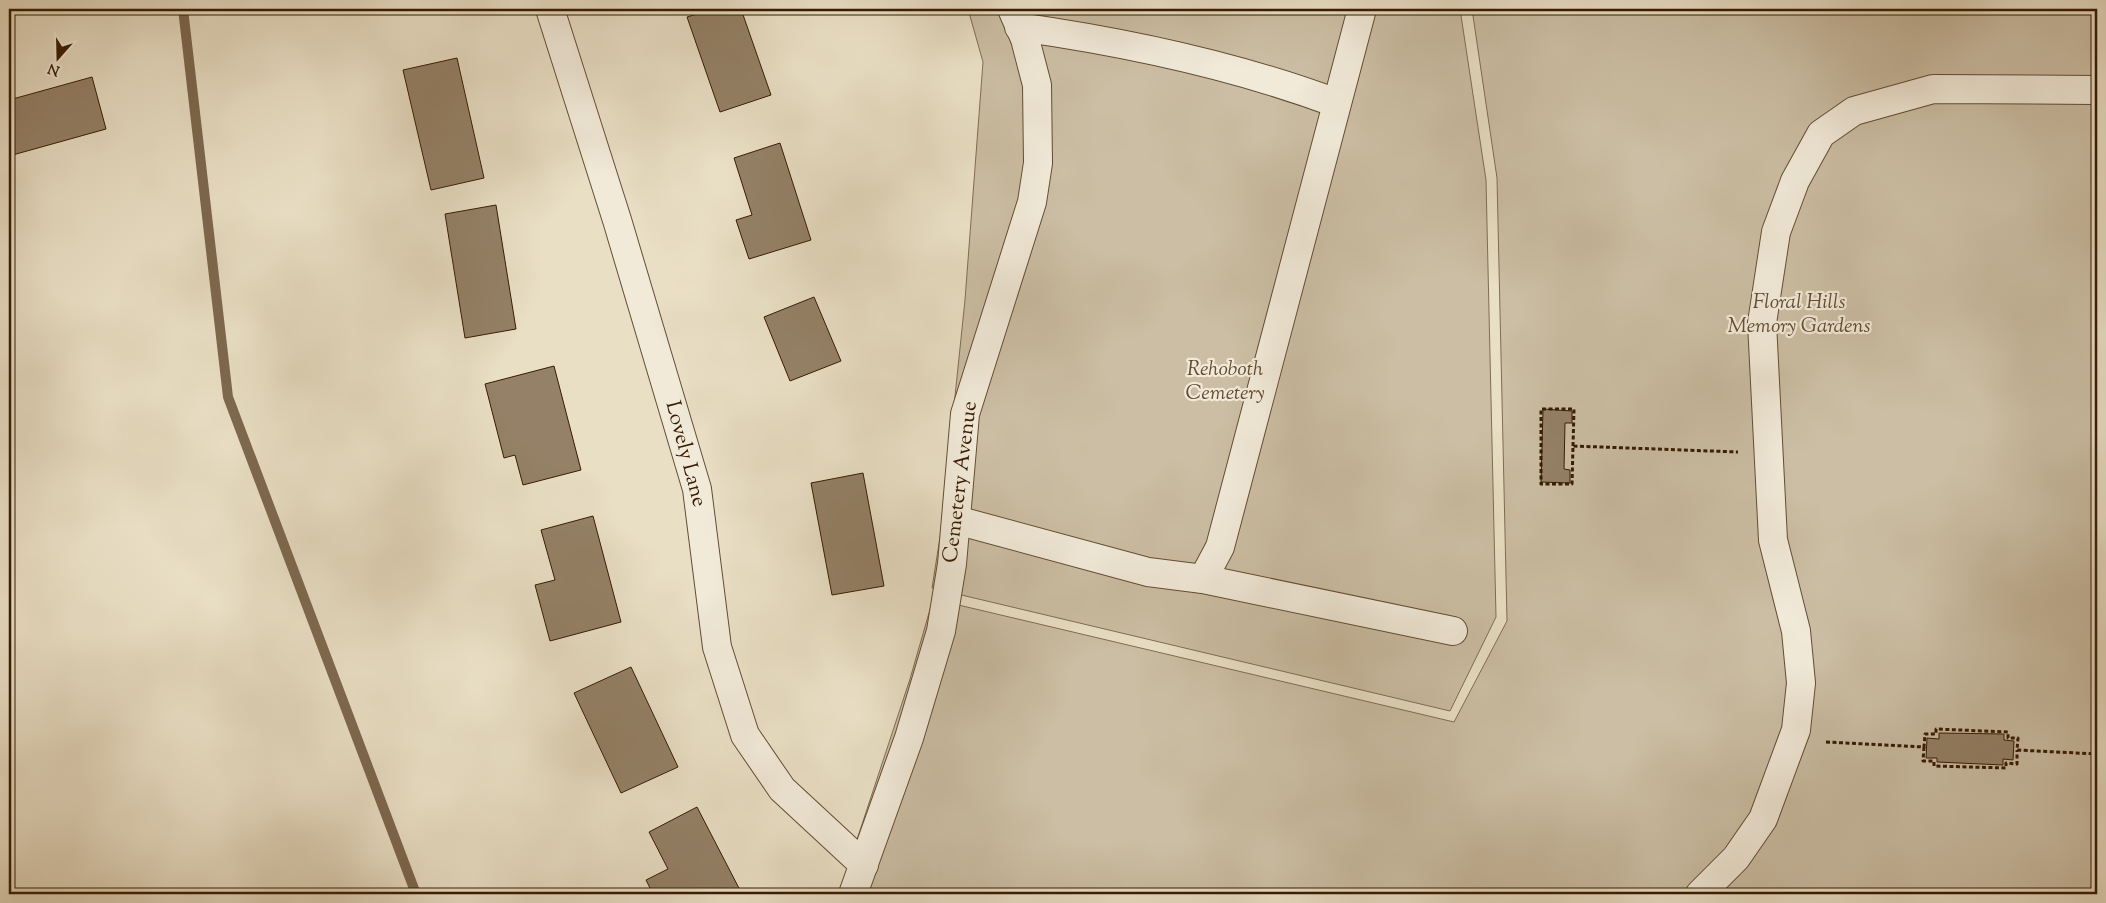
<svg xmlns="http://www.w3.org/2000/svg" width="2106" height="903" viewBox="0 0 2106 903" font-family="'Sorts Mill Goudy',serif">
<rect width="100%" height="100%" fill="#e9dfc5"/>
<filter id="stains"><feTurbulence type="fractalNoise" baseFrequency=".004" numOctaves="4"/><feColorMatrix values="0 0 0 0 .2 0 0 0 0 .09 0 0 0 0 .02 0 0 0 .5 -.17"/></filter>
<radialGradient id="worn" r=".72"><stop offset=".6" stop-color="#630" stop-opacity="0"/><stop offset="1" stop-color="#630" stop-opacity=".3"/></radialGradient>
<g fill="#cbbea4" stroke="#816c53">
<polygon points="968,9 1460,9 1486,180 1496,617 1450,711 932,588 941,531 965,300 983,62"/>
<polygon points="1472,9 2097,9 2097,894 839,894 910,679 933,599 1454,722 1507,621 1497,178"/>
</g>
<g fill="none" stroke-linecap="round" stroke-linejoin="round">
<polyline stroke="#7d684f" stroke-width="10" points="183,9 228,397 416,894"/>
</g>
<g fill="#948167" stroke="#371b02">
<polygon points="713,9 741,9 771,95 720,112 687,17"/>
<polygon points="457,58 484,178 431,190 403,70"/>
<polygon points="92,77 106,129 9,156 9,100"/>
<polygon points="780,143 811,240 749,259 736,220 752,215 734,158"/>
<polygon points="496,205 516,329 465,338 445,214"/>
<polygon points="814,297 841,361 790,381 764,317"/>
<polygon points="554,366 581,470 523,485 515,455 504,458 485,384"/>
<polygon points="1543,409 1572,411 1572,423 1565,423 1564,469 1570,470 1570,483 1541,482"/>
<polygon points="863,473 884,586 832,595 811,483"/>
<polygon points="593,516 621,622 550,641 535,585 555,580 541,530"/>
<polygon points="631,667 678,767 621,793 574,693"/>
<polygon points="1939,733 2004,734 2004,740 2014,741 2013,760 2003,759 2003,765 1937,762 1937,758 1926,758 1927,738 1939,739"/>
<polygon points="697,807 742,894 653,894 646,880 668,869 649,832"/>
</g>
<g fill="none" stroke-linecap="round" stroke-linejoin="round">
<g stroke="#644c33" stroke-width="30">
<g id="minor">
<polyline points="550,9 617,220 697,489 717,647 745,735 782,789 864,865"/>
<path d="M1019,27C1125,42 1237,66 1336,103"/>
<polyline points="956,520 1148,572 1203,579 1453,631"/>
<polyline points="1203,579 1220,547 1362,9"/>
<polyline points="853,894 909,738 941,631 952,564 965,414 1032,202 1038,163 1037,85 1025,39 1012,9"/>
<polyline points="1700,894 1736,858 1763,819 1796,730 1801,683 1796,631 1773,540 1762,323 1776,232 1795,181 1821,134 1854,111 1933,89 2097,90"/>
</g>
</g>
<g stroke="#371b02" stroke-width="3" stroke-dasharray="4 2.5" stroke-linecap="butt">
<polyline points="1573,446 1574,409 1541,409 1541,484 1572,484 1573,446 1738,452"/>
<polyline points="1826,742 1924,747 1925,734 1936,734 1936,729 2008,732 2008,738 2018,738 2017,750 2097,754"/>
<polyline points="1924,747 1923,761 1934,761 1934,766 2006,768 2006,763 2017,764 2017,750"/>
</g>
<use href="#minor" stroke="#f1ead9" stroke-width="28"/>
</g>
<g text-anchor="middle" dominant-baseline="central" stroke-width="4.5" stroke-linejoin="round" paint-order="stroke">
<g font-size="21" font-style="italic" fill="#634c33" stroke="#f1ead9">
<text x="1799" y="303">Floral Hills<tspan x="1799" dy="24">Memory Gardens</tspan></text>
<text x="1225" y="370">Rehoboth<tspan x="1225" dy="24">Cemetery</tspan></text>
</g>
<g font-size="21" fill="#371b02" stroke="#f1ead9">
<text transform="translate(685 454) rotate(75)">Lovely Lane</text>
<text transform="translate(961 482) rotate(-83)">Cemetery Avenue</text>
</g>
</g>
<rect width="2106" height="903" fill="none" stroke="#e9dfc5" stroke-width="30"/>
<rect x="10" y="10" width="2086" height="883" fill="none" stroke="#371b02" stroke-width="2.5"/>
<rect x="15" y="15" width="2076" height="873" fill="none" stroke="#371b02"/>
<g transform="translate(58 58) rotate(200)" stroke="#f1ead9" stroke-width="4" paint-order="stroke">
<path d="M0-4L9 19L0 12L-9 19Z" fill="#371b02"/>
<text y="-8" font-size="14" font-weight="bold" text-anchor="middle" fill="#371b02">N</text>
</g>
<rect width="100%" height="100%" filter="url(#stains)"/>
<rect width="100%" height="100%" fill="url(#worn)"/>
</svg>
